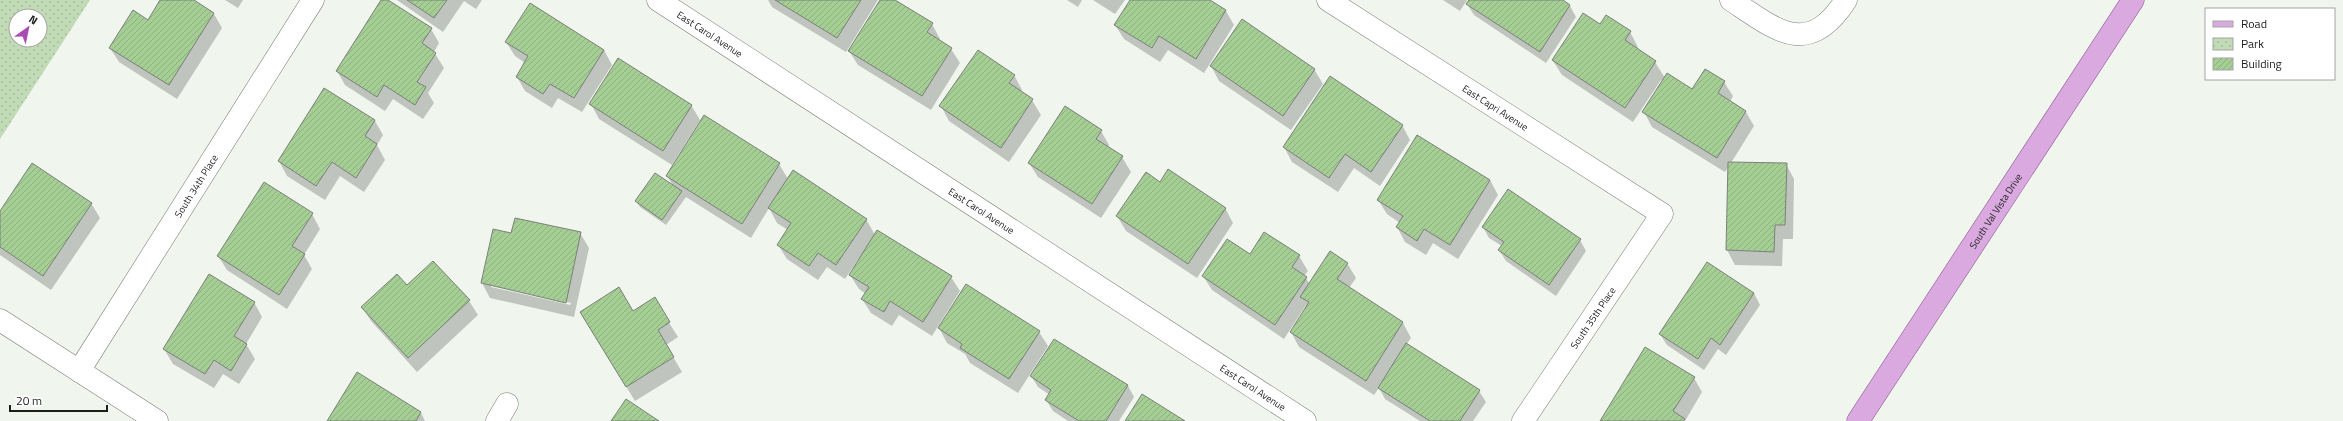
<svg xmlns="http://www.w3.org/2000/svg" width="2343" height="421" viewBox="0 0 2343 421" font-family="'Titillium Web',sans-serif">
<defs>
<pattern id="park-dots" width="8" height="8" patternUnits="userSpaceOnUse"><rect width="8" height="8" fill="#c1dbb6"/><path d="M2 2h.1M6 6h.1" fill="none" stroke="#a5bc9c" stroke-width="1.8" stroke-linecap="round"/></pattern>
<pattern id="building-hatch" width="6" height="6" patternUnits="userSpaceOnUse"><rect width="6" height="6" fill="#a4ce93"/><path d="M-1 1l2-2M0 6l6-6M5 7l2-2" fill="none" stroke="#8db07e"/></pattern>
</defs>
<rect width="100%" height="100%" fill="#f0f5ee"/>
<path fill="url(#park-dots)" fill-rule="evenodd" d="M0,0H90L0,139ZM16,16H40V40H16Z"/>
<g fill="#0003" fill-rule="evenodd">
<polygon points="162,0 192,0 214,14 222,28 177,99 119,62 110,48 148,21"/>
<polygon points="225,0 243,0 238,8"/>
<polygon points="382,0 386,0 431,29 439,43 434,52 444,68 428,93 434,103 423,119 393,99 385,111 345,85 337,71"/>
<polygon points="397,0 482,0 476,9 464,1 443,32"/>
<polygon points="768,0 878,0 846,52 772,7"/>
<polygon points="881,0 894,0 932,24 940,39 939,41 951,49 960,63 931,110 858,65 849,51"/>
<polygon points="1067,0 1082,0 1078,7"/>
<polygon points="1093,0 1125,0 1115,14"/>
<polygon points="1131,0 1208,0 1226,11 1234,25 1204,73 1168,50 1160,62 1124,39 1115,25"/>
<polygon points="1443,0 1467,0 1460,11"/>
<polygon points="1470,0 1561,0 1570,6 1576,17 1546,63 1474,15 1467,4"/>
<polygon points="1601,26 1630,32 1638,47 1637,49 1655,62 1665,78 1693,91 1724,82 1733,96 1730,102 1746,112 1754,126 1731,163 1786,164 1794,179 1793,239 1783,239 1782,266 1735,265 1727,250 1729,166 1725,172 1652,127 1644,112 1663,81 1661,80 1633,122 1562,75 1553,61"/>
<polygon points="506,42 604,50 612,65 582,112 558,98 552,108 525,91 517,77 525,63 515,56"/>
<polygon points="1211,66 1314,69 1323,84 1291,130 1219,81"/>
<polygon points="1014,75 1022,90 1021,92 1032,100 1041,115 1009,162 949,121 941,106"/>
<polygon points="324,89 375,121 383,135 377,145 385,160 364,192 340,176 325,200 287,176 279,161"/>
<polygon points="591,104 691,105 700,120 672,165 599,119"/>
<polygon points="1402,125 1410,140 1380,186 1354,168 1338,192 1292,162 1284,147"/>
<polygon points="1101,131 1109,145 1108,148 1122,157 1131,172 1101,218 1038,177 1029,163"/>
<polygon points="779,164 788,179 866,219 875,235 951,277 960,291 932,336 899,315 892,326 871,313 862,299 866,294 859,289 850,275 860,259 859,258 845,279 827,267 818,280 787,259 778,245 788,230 777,223 769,208 751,238 686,197 666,225 640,207 636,201 674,187 667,176"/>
<polygon points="1490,180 1498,195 1458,259 1433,243 1426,255 1405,242 1397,227 1400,223 1387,214 1378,200"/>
<polygon points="91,203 100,218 51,290 0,255 0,213"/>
<polygon points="1225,208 1233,223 1197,278 1126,231 1117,216"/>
<polygon points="312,214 320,229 304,255 312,269 287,309 227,270 218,256"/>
<polygon points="1483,227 1580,240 1586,251 1556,296 1506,261 1499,250 1502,246 1489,238"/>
<path d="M493,230L512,235L580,233L589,248L574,317L490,298L482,283ZM491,285L571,303L570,305L491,287Z"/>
<polygon points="1250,256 1299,256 1308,271 1304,276 1310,284 1347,263 1356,278 1349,288 1403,323 1411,338 1406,345 1479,391 1486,402 1473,421 1420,421 1385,399 1379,388 1374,395 1299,347 1291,332 1307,307 1306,305 1284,339 1212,290 1203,276"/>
<polygon points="433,262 469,301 478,315 417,372 371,321 362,307 407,287"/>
<polygon points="1754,293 1760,305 1726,355 1718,349 1704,370 1667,345 1660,334"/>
<polygon points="654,299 678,337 666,345 682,372 635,401 589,326 633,312"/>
<polygon points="254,302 262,317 246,344 255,359 239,384 223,374 214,388 173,364 164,349"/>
<polygon points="939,328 1039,332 1048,346 1018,393 970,363 965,354 947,343"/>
<polygon points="1054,340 1128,386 1134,397 1119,421 1068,421 1053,411 1046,400 1050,395 1038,387 1031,376"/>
<polygon points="1694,378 1702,392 1685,421 1601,421"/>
<polygon points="421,413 425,421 328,421"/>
</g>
<g fill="url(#building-hatch)" stroke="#7b807a">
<polygon points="160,0 194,0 214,13 169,85 109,48 133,10 148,20"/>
<polygon points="381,0 388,0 432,28 422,43 436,53 417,82 426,87 415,105 384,85 377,97 336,71"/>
<polygon points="407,0 447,0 434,18"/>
<polygon points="775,0 861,0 837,38"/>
<polygon points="880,0 895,0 933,23 927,32 952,48 922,96 848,51"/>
<polygon points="1130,0 1210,0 1226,10 1196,59 1159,36 1152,48 1114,25"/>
<polygon points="1469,0 1563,0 1570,5 1540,52 1466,4"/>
<polygon points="530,3 604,50 574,98 550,84 543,94 516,77 528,56 505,42"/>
<polygon points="1583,13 1600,24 1606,15 1631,31 1625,40 1656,61 1625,108 1552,60"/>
<polygon points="1242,19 1315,69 1283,116 1210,66"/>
<polygon points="978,50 1015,75 1009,83 1033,99 1001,148 939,106"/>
<polygon points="618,58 692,105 663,151 589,104"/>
<polygon points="1705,69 1725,81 1718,93 1746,111 1717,158 1642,112 1667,73 1692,89"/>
<polygon points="1330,76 1403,125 1371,172 1345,154 1329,178 1283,147"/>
<polygon points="324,88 375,120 365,136 377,144 356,178 332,162 316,186 278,161"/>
<polygon points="1065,106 1102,130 1096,139 1123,156 1092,204 1028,163"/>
<polygon points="704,115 780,163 742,224 666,176"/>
<polygon points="1417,135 1490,180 1450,245 1424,229 1417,241 1396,227 1403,216 1377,200"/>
<polygon points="1728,162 1787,163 1785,225 1775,225 1774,252 1726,250"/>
<polygon points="32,163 92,203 43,276 0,247 0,211"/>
<polygon points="1168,169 1226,208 1188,264 1116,216 1146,172 1160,182"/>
<polygon points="793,170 867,219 836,265 818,253 809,266 777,245 791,223 768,208"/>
<polygon points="655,173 682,191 662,220 635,201"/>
<polygon points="264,182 313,213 292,246 305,254 279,295 217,256"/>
<polygon points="1508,189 1581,239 1549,285 1498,250 1504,242 1482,227"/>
<polygon points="515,218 581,232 566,303 481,283 493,229 511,233"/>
<polygon points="877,230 952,276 923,322 890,301 884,312 861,299 869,287 849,275"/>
<polygon points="1264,232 1300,255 1292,267 1307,277 1275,325 1202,276 1227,239 1250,254"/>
<polygon points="1330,251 1348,263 1337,279 1403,322 1366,381 1290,332 1309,302 1300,297"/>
<polygon points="433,261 470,300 408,358 361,307 397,274 407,285"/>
<polygon points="1707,262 1754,293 1720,345 1711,338 1698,359 1659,334"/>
<polygon points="209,274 255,302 234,336 247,344 231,371 214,360 205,374 163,349"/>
<polygon points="966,284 1040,331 1009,379 960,348 962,344 938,328"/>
<polygon points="619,287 633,311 655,297 670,322 658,330 674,357 626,387 580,312"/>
<polygon points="1054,339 1128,385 1106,421 1079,421 1045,400 1051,390 1030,376"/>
<polygon points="1406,343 1480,390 1460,421 1430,421 1378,388"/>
<polygon points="1645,347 1695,377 1673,411 1685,419 1683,421 1600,421"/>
<polygon points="357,372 421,412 416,421 327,421"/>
<polygon points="1142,394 1185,421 1125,421"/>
<polygon points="626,399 659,421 611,421"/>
</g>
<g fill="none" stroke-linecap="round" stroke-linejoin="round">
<g stroke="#787d76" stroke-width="23">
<g id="minor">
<path id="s1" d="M658,0L1305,421"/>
<path id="s2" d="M1328,0L1662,214L1523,421"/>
<path d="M1731,0C1776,30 1808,59 1846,0"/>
<polyline points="0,320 157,421"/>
<path id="s3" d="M79,371L313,0"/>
<polyline points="497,421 507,404"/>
</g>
</g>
<g stroke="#87538c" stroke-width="23">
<g id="major">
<path id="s4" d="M1858,421L2133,0"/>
</g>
</g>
<use href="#minor" stroke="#fff" stroke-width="22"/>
<use href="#major" stroke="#d9a9df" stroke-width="22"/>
</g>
<g text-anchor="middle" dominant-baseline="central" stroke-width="3" stroke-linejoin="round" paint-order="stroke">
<g font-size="10" fill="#1d1f1c" stroke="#fff">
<text stroke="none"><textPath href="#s1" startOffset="62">East Carol Avenue</textPath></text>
<text stroke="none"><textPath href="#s2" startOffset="199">East Capri Avenue</textPath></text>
<text stroke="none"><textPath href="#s3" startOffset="219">South 34th Place</textPath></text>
<text stroke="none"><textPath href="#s1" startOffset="386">East Carol Avenue</textPath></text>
<text stroke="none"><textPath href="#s4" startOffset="251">South Val Vista Drive</textPath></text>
<text transform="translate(1593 318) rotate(-56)">South 35th Place</text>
<text stroke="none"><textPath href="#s1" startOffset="710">East Carol Avenue</textPath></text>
</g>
</g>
<rect x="2205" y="8" width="130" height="72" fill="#ffffff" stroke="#a5a5a4"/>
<rect x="2213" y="21" width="20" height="6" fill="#d9a9df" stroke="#a5a5a4"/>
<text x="2241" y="28" font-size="12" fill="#1d1f1c">Road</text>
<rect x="2213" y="38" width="20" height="12" fill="url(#park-dots)" stroke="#a5a5a4"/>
<text x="2241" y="48" font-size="12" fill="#1d1f1c">Park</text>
<rect x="2213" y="58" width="20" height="12" fill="url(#building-hatch)" stroke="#a5a5a4"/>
<text x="2241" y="68" font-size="12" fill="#1d1f1c">Building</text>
<g transform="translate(28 28) rotate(33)"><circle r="19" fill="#ffffff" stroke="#a5a5a4"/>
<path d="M0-3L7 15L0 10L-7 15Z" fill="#aa4cb5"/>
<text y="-6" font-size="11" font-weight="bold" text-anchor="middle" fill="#1d1f1c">N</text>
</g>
<path d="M10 405v6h97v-6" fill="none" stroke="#1d1f1c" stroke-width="2"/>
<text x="16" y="405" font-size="12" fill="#1d1f1c" stroke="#ffffff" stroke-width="3" paint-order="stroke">20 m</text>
</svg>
